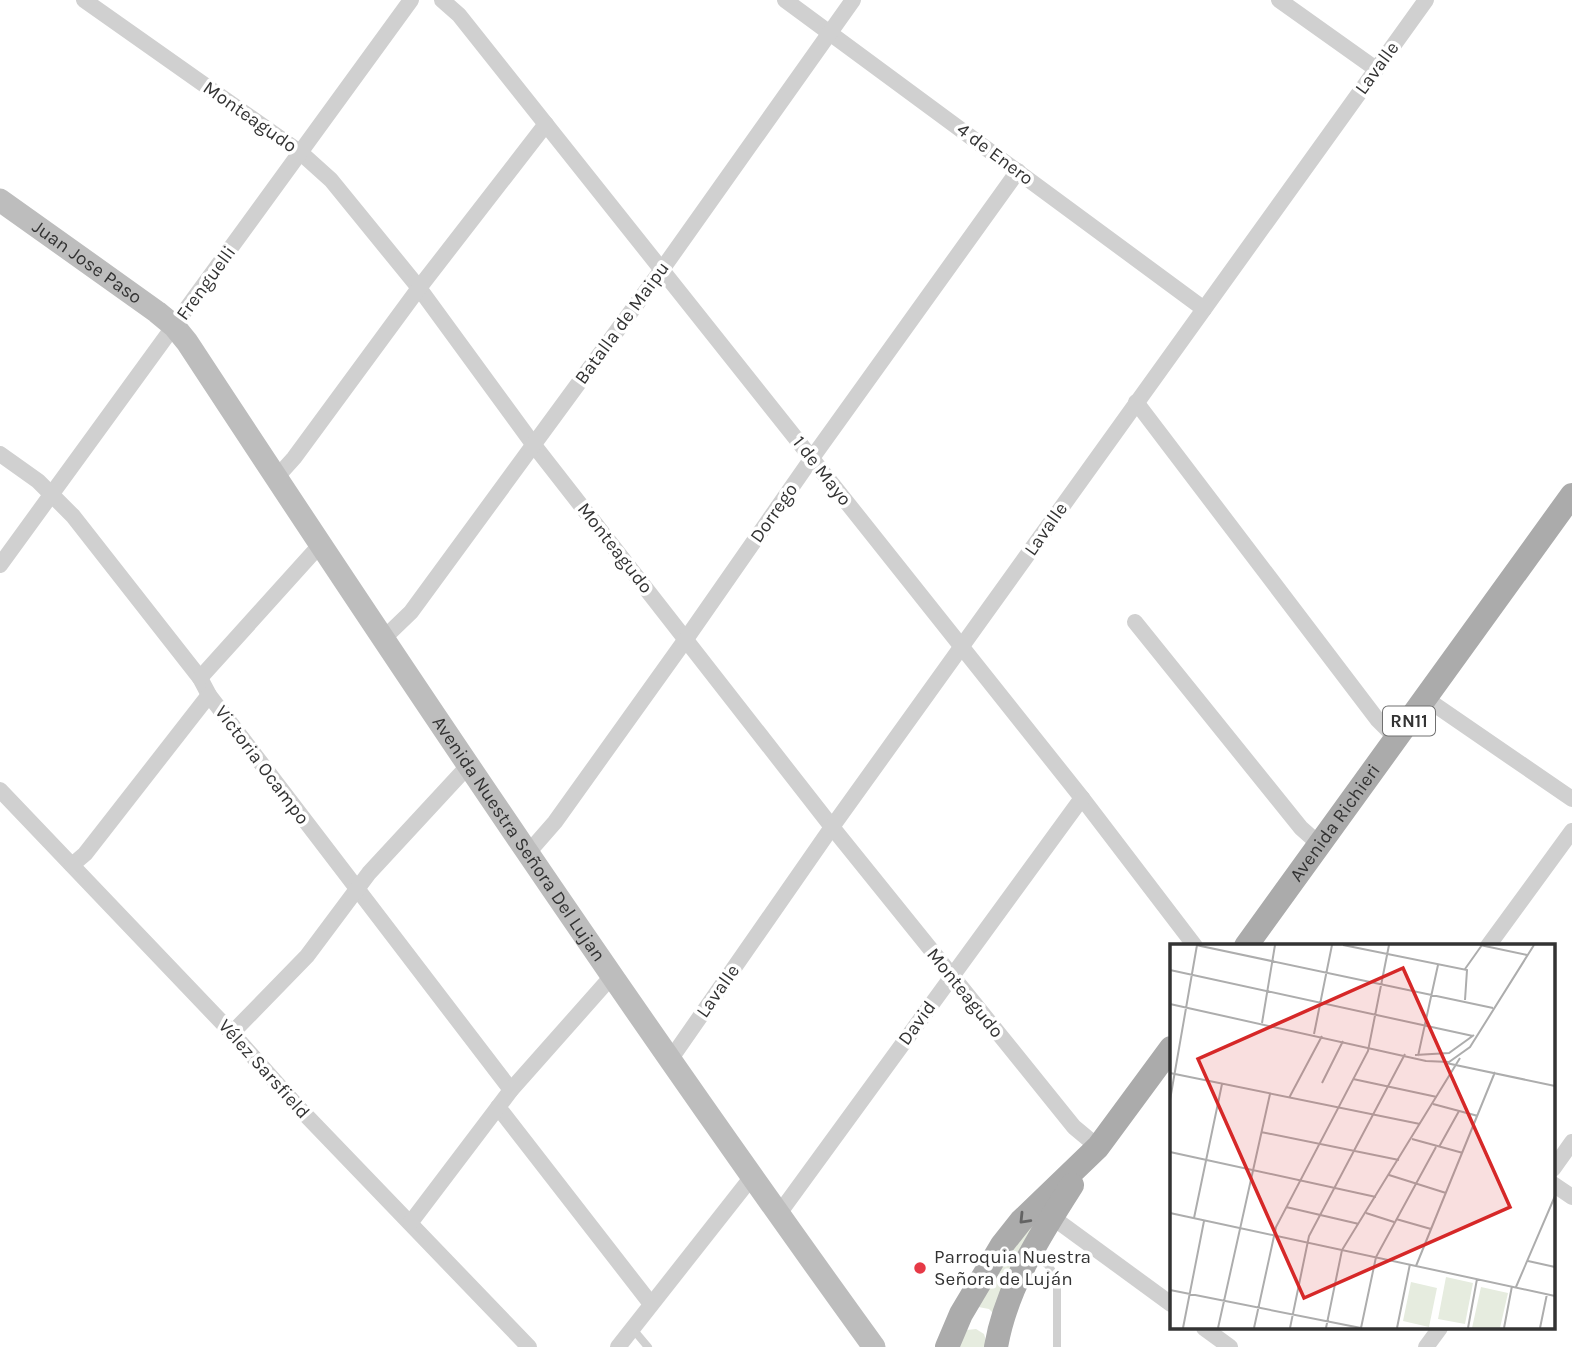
<svg xmlns="http://www.w3.org/2000/svg" width="1572" height="1347" viewBox="0 0 1572 1347" font-family="Karla,sans-serif">
<rect width="100%" height="100%" fill="#fff"/>
<g fill="#e6ecdf">
<polygon points="1040,1210 994,1314 989,1309 973,1306"/>
<polygon points="976,1329 984,1334 988,1347 954,1347 967,1330"/>
</g>
<g fill="none" stroke-linecap="round" stroke-linejoin="round">
<g stroke="#d0d0d0" stroke-width="8">
<polyline points="1034,1255 1048,1265 1057,1279 1057,1347"/>
<polyline points="632,1328 648,1347"/>
</g>
<g stroke="#d0d0d0" stroke-width="16">
<polyline points="84,0 301,153 331,180 419,288 533,444 832,827 1074,1127 1098,1147"/>
<polyline points="442,0 459,15 1082,798 1195,946"/>
<polyline points="785,0 1204,309"/>
<polyline points="1279,0 1376,69"/>
<polyline points="1136,402 1377,719 1396,738"/>
<polyline points="0,454 38,481 73,516 200,678 209,695 511,1090"/>
<polyline points="276,478 294,458 419,288 546,124"/>
<polyline points="0,565 411,0"/>
<polyline points="1135,622 1301,828 1319,844"/>
<polyline points="383,639 411,612 663,268 853,0"/>
<polyline points="200,678 320,545"/>
<polyline points="1425,698 1572,799"/>
<polyline points="0,790 232,1033 298,1107 529,1347"/>
<polyline points="527,854 555,822 686,639 812,458 1018,171"/>
<polyline points="72,865 85,854 209,695"/>
<polyline points="1488,946 1572,831"/>
<polyline points="232,1033 307,956 369,873 468,766"/>
<polyline points="670,1060 832,827 1426,0"/>
<polyline points="498,1107 651,1304"/>
<polyline points="1553,1169 1572,1142"/>
<polyline points="1553,1184 1572,1197"/>
<polyline points="778,1215 1082,798"/>
<polyline points="1052,1217 1171,1304"/>
<polyline points="411,1222 511,1090 612,976"/>
<polyline points="1204,1328 1230,1347"/>
<polyline points="618,1347 751,1178"/>
<polyline points="1426,1347 1440,1328"/>
</g>
<path stroke="#bdbdbd" stroke-width="23" id="s1" d="M0,200L157,312L174,326L187,342C410,682 636,1018 874,1347"/>
<g stroke="#ababab" stroke-width="24">
<path id="s2" d="M1246,946L1572,495"/>
<polyline points="947,1347 961,1314 1002,1245 1021,1221 1098,1147 1171,1048"/>
<path d="M996,1347C1006,1288 1040,1235 1072,1185"/>
</g>
</g>
<defs><path id="oneway-chevron" d="M-2-3.5L2.5 0L-2 3.5" fill="none" stroke-width="1.6" stroke-linecap="round" stroke-linejoin="round" transform="scale(1.75)"/></defs>
<use stroke="#636363" href="#oneway-chevron" transform="translate(1024 1219) rotate(134)"/>
<circle fill="#e63946" stroke="#fff" stroke-width="2.5" cx="920" cy="1268" r="7"/>
<g text-anchor="middle" dominant-baseline="central" stroke-width="7" stroke-linejoin="round" paint-order="stroke">
<rect fill="#fff" stroke="#707070" stroke-width="2" x="1383" y="706.5" width="52" height="29" rx="5"/>
<g font-size="18" font-weight="bold" fill="#333">
<text x="1409" y="721">RN11</text>
</g>
<g font-size="19" fill="#333" stroke="#fff">
<text transform="translate(1377 68) rotate(-54)">Lavalle</text>
<text transform="translate(250 117) rotate(35)">Monteagudo</text>
<text transform="translate(995 154) rotate(37)">4 de Enero</text>
<text stroke="none"><textPath href="#s1" startOffset="107">Juan Jose Paso</textPath></text>
<text transform="translate(206 283) rotate(-54)">Frenguelli</text>
<text transform="translate(622 323) rotate(-54)">Batalla de Maipu</text>
<text transform="translate(822 471) rotate(52)">1 de Mayo</text>
<text transform="translate(774 513) rotate(-55)">Dorrego</text>
<text transform="translate(1046 529) rotate(-55)">Lavalle</text>
<text transform="translate(615 548) rotate(52)">Monteagudo</text>
<text transform="translate(262 765) rotate(53)">Victoria Ocampo</text>
<text stroke="none"><textPath href="#s2" startOffset="152">Avenida Richieri</textPath></text>
<text stroke="none"><textPath href="#s1" startOffset="833">Avenida Nuestra Señora Del Lujan</textPath></text>
<text transform="translate(718 991) rotate(-55)">Lavalle</text>
<text transform="translate(965 993) rotate(51)">Monteagudo</text>
<text transform="translate(917 1023) rotate(-54)">David</text>
<text transform="translate(264 1069) rotate(48)">Vélez Sarsfield</text>
</g>
<g font-size="19" fill="#333" stroke="#fff" text-anchor="start">
<text x="934" y="1257">Parroquia Nuestra<tspan x="934" dy="22">Señora de Luján</tspan></text>
</g>
</g>
<g transform="translate(1170 944)">
<rect width="385" height="385" fill="#fff"/>
<path d="M276,333L303,339L295,380L268,375ZM241,338L267,344L259,383L233,377ZM311,343L338,349L330,384H302Z" fill="#e6ecdf"/>
<path fill="none" stroke="#adadad" stroke-width="2" d="M26,1L323,64M173,1L297,26L295,56M310,1L357,11M295,25L312,1M0,26L303,92M0,60L256,117L279,118L300,103L364,1M92,79L105,1M144,90L162,1M245,111L279,109L304,91M248,112L268,21M276,119L385,142M0,129L250,180M183,135L267,153M152,139L173,97M119,154L152,92M0,156L27,1M263,160L308,172M91,188L229,216M242,195L293,209M269,203L289,167M0,208L206,253M219,231L276,249M116,263L189,280M0,269L385,352M196,269L224,278M24,274L52,140M226,275L261,285M358,317L385,323M246,322L325,128M346,343L385,252M0,346L191,384M13,384L34,277M48,384L100,150M84,384L106,283L198,107L219,1M120,384L139,292L235,110M156,384L172,306L290,114M191,384L206,313L266,203M227,384L240,320M298,384L307,335M334,384L342,342M370,384L377,350"/>
<path fill="#d62828" fill-opacity="0.15" stroke="#d62828" stroke-width="3.5" d="M233,24L340,263L134,354L28,115Z"/>
<rect width="385" height="385" fill="none" stroke="#333" stroke-width="3.5"/>
</g>
</svg>
